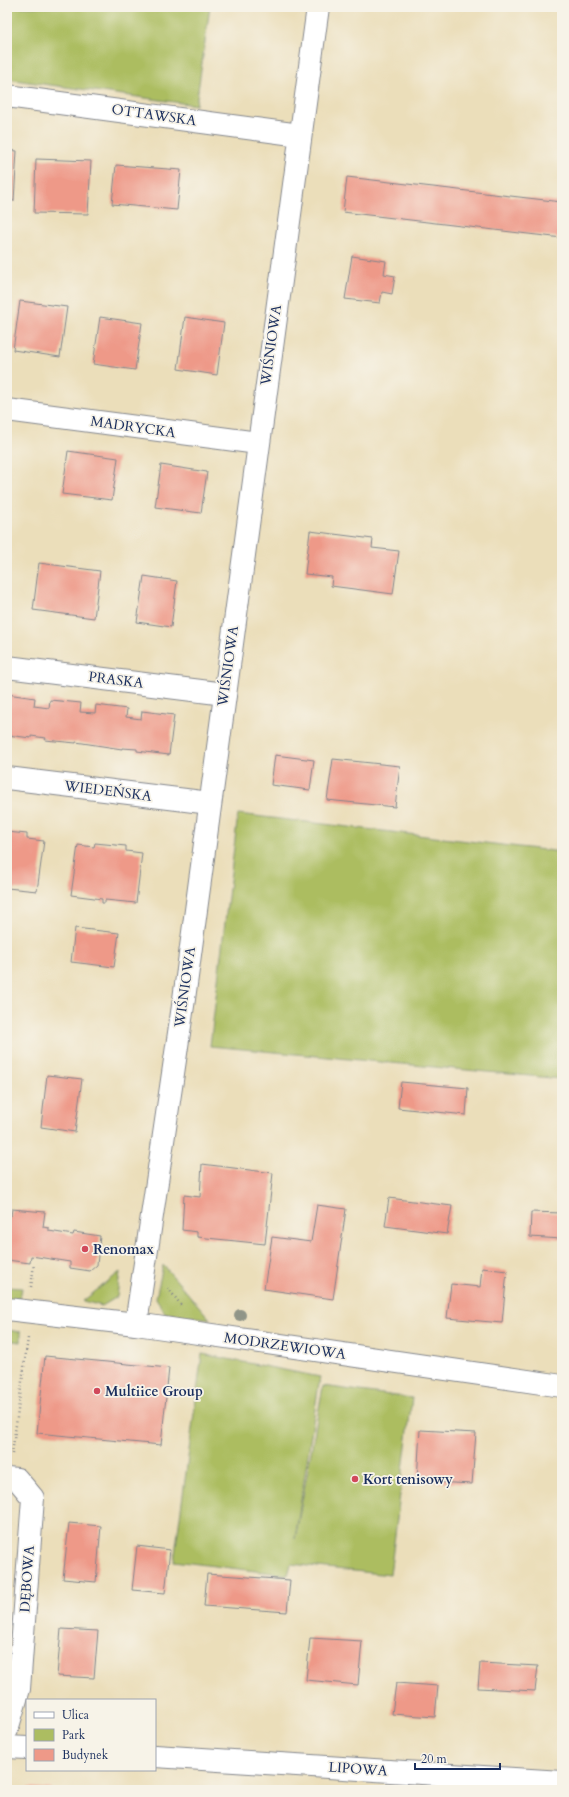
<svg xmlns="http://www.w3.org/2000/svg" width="569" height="1797" viewBox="0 0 569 1797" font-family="Cardo,serif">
<rect width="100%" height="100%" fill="#f7f3e8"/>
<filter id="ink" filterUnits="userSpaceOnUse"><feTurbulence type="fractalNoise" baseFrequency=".025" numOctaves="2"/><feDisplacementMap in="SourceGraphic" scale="8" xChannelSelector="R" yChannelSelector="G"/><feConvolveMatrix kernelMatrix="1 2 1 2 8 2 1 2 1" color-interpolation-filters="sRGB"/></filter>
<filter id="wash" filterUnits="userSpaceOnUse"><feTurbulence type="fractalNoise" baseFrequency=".012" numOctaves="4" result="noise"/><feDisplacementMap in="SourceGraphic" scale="16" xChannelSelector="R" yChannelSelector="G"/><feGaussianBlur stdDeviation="0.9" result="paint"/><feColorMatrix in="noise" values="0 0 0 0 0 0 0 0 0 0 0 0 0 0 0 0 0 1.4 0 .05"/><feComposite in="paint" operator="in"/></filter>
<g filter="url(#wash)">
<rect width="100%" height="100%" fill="#ebdeba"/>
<g fill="#acbd61" stroke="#647660">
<polygon points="7,7 210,7 196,105 7,79"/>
<polygon points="238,814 562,852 562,1079 210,1046"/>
<polygon points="163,1265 164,1266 210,1319 165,1313 156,1298"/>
<polygon points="120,1272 117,1297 102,1306 83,1301"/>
<polygon points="7,1287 22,1288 19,1305 7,1303"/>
<polygon points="7,1330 21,1332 21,1342 7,1340"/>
<polygon points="202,1354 320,1377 295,1539 323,1386 412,1398 390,1575 291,1564 288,1575 174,1561"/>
</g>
<g id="blocks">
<g fill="#e98">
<polygon points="7,150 17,151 14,201 7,201"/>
<polygon points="36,159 91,161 88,214 34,213"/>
<polygon points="116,165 181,170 177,210 112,204"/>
<polygon points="347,177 562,202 562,238 343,212"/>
<polygon points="352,256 386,261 384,274 395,276 392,294 382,292 380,303 345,299"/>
<polygon points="20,301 67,307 60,357 13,350"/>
<polygon points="100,317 142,323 135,370 93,364"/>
<polygon points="185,317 224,323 217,375 178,369"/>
<polygon points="68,451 118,458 112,500 62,494"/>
<polygon points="161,465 207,472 201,513 155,507"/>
<polygon points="310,531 373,539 372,548 399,551 393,594 331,586 332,577 305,574"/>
<polygon points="39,563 100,571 94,618 33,610"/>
<polygon points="144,576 177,581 171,627 137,622"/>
<polygon points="7,694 35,698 34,706 49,708 50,700 81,703 80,712 95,713 96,705 127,709 126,717 141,719 142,711 174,715 169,755 137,751 137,749 122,748 122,749 76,742 76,743 45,740 46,738 31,736 31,738 7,735"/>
<polygon points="275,755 314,760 310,790 271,785"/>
<polygon points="333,759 400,766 395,807 327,800"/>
<polygon points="7,832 27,834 27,839 44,841 37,891 7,888"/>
<polygon points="95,843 126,846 126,851 142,853 136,903 105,900 105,903 102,903 102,899 71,895 78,845 94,847"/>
<polygon points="75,928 119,933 114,967 71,962"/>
<polygon points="47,1075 82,1079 75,1132 41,1127"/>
<polygon points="401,1082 468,1088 466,1115 398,1108"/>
<polygon points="202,1164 273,1173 265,1244 197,1237 197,1232 182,1230 184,1195 200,1197"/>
<polygon points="389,1198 452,1206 447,1234 385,1226"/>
<polygon points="317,1205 346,1209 333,1299 264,1289 272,1237 311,1242"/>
<polygon points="12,1209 45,1212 43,1227 49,1228 49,1231 73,1235 74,1232 100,1236 97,1265 90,1271 70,1268 70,1262 31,1256 30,1263 7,1260 7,1215 11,1216"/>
<polygon points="531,1212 562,1213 562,1239 530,1237"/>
<polygon points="482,1268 507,1271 502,1323 447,1318 451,1284 480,1287"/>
<polygon points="45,1356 169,1368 161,1445 37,1433"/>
<polygon points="420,1430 476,1433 472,1484 417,1481"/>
<polygon points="69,1523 101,1526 96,1582 63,1579"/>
<polygon points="137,1546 170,1550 165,1593 132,1590"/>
<polygon points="207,1574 290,1580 287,1612 204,1606"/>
<polygon points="61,1629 98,1631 94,1678 57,1676"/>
<polygon points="310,1638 362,1641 358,1685 306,1680"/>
<polygon points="480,1663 538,1666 535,1691 478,1688"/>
<polygon points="396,1683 438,1686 435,1717 392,1714"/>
<polygon points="29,1787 52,1789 52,1790 29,1790"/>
</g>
</g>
</g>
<g filter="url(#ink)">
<use href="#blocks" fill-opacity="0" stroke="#83868c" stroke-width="1"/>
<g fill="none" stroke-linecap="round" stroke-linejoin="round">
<g stroke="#83868c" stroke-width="24">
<g id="minor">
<polyline points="7,96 300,135"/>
<polyline points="7,410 258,443"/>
<polyline points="7,667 225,694"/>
<polyline points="7,778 210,803"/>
<polyline points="7,1309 136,1324 562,1386"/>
<polyline points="136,1324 184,999 318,7"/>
<polyline points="7,1478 17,1479 33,1498 19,1689 7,1730"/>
<polyline points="7,1747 27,1748"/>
<polyline points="155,1756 562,1782"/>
</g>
</g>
<g stroke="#83868c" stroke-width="2.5" stroke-dasharray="1 3" stroke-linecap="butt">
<polyline points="31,1287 34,1264"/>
<polyline points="168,1288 181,1305"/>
<polyline points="12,1454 28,1338"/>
</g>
<use href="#minor" stroke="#fff" stroke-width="22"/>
</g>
<circle fill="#909588" cx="240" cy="1315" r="6"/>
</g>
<g fill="#d1495b" stroke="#f7f3e8" stroke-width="1.5">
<circle cx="85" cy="1249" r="4"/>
<circle cx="97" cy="1391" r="4"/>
<circle cx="355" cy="1479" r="4"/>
</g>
<g text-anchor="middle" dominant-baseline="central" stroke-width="3.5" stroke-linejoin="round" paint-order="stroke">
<g font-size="14" fill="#1b2f5e" stroke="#f7f3e8">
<text transform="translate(154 115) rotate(8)">OTTAWSKA</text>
<text transform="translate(271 345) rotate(-82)">WIŚNIOWA</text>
<text transform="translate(133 427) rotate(8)">MADRYCKA</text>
<text transform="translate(228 666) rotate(-82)">WIŚNIOWA</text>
<text transform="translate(116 680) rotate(7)">PRASKA</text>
<text transform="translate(108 791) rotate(7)">WIEDEŃSKA</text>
<text transform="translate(185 987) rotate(-82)">WIŚNIOWA</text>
<text transform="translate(285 1346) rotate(8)">MODRZEWIOWA</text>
<text transform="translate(27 1579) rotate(-86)">DĘBOWA</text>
<text transform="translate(358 1769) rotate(4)">LIPOWA</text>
</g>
<g font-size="14" font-weight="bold" fill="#1b2f5e" stroke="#f7f3e8" text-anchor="start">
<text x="93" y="1249">Renomax</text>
<text x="105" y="1391">Multiice Group</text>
<text x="363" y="1479">Kort tenisowy</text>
</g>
</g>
<rect width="569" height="1797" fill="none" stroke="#f7f3e8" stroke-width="24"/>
<rect x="26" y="1699" width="130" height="72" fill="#f7f3e8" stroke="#9fa5b1"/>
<rect x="34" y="1712" width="20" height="6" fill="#ffffff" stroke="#9fa5b1"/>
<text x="62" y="1719" font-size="12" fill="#1b2f5e">Ulica</text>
<rect x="34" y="1729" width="20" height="12" fill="#acbd61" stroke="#9fa5b1"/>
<text x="62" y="1739" font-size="12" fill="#1b2f5e">Park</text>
<rect x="34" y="1749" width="20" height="12" fill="#ee9988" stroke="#9fa5b1"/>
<text x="62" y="1759" font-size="12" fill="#1b2f5e">Budynek</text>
<path d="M415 1763v6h85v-6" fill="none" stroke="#1b2f5e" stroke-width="2"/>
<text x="421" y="1763" font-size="12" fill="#1b2f5e" stroke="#f7f3e8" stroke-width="3" paint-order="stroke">20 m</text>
</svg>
